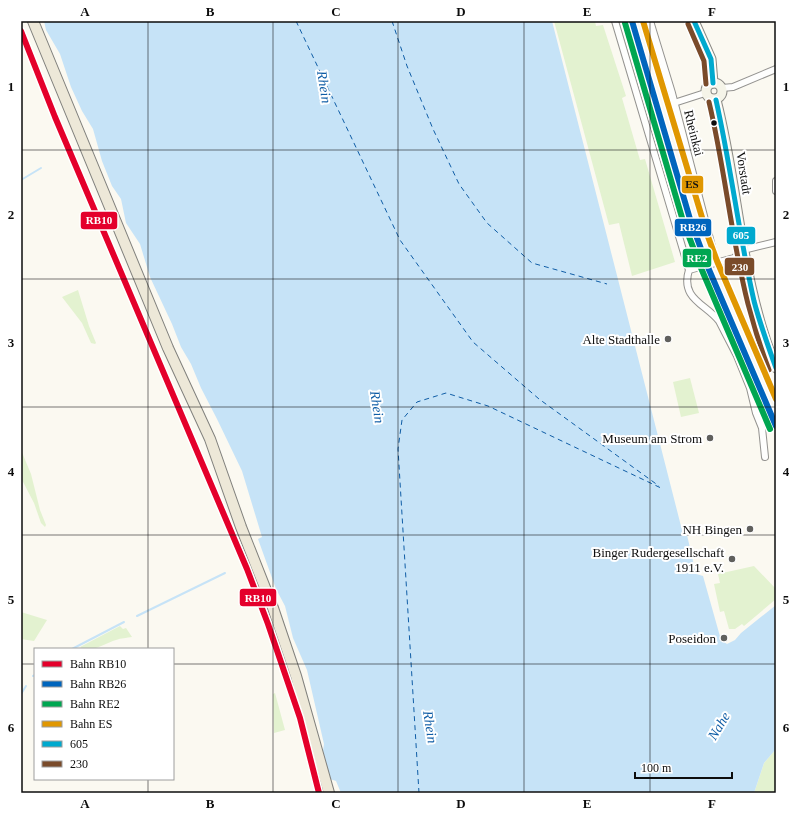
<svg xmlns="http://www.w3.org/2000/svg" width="797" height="814" viewBox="0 0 797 814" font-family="'Times New Roman',serif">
<rect width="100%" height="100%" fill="#fbf9f1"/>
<g fill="#e3f2d0">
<polygon points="554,21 595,21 596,26 603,25 626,96 622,98 640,160 645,159 675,262 632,276 619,223 609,225"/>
<polygon points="78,290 89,326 96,343 95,344 91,343 82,323 62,297"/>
<polygon points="690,378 699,413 681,417 673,382"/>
<polygon points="21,450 31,474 40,510 46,525 45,527 41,523 34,503 21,478"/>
<polygon points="754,566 776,589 776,599 744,626 742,624 735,629 729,629 724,611 720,612 714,584 720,583 718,574"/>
<polygon points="21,612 47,620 34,641 21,639"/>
<path d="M120,626L123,629L126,628L132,637C127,638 121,638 116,640C105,643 91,654 80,647Z"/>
<polygon points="275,693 285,730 274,733 273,694"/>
<polygon points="776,749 776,793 754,793 764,763"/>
</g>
<polygon fill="#c6e3f7" points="44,21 552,21 682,530 687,535 696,574 703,576 721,640 727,644 735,640 741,633 776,605 776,749 764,763 754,793 341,793 336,781 330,779 323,751 324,744 307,670 293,638 285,606 276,589 258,539 262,537 242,471 217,419 201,388 191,364 181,347 172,324 150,277 140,244 126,223 121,199 112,186 102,161 93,129 82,111 71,87 60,54 46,30"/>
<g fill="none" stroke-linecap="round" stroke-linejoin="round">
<g stroke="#c6e3f7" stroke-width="2">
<polyline points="21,180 41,168"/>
<polyline points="137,616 225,573"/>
<polyline points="72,649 124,622"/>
<polyline points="33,676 35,675"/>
<polyline points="21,694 26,686"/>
</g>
<g stroke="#0f5da6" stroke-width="1" stroke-dasharray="5 4" stroke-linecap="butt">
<polyline points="296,21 400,240 473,342 539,399 659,486"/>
<polyline points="392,21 407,66 433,129 459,184 487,223 532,263 607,284"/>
<polyline points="419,793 398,449 402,420 417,402 446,393 488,406 661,488"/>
</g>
<g stroke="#949390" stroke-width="8">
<g id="street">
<polyline points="615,21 689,270"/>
<polyline points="650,21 672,93 716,262"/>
<polyline points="722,88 733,87 776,69"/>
<polyline points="674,103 705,93"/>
<polyline points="776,181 776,191"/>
<path d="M689,270C680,299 706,304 719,321L737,356L750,388L756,413L762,428L765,457"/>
<polyline points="689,270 734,258 743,250 776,242"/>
</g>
</g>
<g stroke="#8b8a86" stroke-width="11">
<g id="secondary">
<polyline points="694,21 711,59 713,83"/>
<circle cx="714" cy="91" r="8"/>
<path d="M716,100C739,189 740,282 776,368"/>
</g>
</g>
<g stroke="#81817d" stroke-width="12">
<polyline id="primary" points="33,21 168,348 210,439 241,527 273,608 296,676 329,793"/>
</g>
<use href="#street" stroke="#fefefd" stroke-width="6"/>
<use href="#secondary" stroke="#f5f4e8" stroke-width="9"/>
<use href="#primary" stroke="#ede8d8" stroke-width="10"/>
<g stroke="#fff" stroke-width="8">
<g id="bus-1">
<polyline points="694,21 711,59 713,83"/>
<path d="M716,100C731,167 739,235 754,301C760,324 768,346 776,368"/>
</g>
</g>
<g stroke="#fff" stroke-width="8">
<g id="bus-2">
<polyline points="688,24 704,61 706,84"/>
<path d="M709,102C725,169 731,237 748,304C754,327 761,349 769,370"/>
</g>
</g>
<use href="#bus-1" stroke="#00a9ce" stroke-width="5"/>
<use href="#bus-2" stroke="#7a4b2a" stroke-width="5"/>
<g stroke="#fff" stroke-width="9">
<polyline id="rail-1" points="21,31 55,117 247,569 268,624 300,718 319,793"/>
</g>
<g stroke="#fff" stroke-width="9">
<polyline id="rail-2" points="632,21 690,219 707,265 776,426"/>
</g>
<g stroke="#fff" stroke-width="9">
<polyline id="rail-3" points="625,23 683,221 701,268 770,429"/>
</g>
<g stroke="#fff" stroke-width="9">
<polyline id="rail-4" points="643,21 707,234 717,261 776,399"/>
</g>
<use href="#rail-1" stroke="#e4002b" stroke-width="6"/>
<use href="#rail-2" stroke="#0065bd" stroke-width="6"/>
<use href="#rail-3" stroke="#00a651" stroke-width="6"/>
<use href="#rail-4" stroke="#e09701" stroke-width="6"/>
</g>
<path fill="none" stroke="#0d0d0d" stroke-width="1" stroke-opacity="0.55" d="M148,21V649M273,21V793M398,21V793M524,21V793M650,21V793M21,150H776M21,279H776M21,407H776M21,535H776M21,664H35M173,664H776M148,779V793"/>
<circle fill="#0d0d0d" stroke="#fff" stroke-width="1.5" cx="714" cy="123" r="3.5"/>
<g fill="#60605d" stroke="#fff" stroke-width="1.5">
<circle cx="668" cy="339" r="4"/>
<circle cx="710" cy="438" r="4"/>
<circle cx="750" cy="529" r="4"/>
<circle cx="732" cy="559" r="4"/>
<circle cx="724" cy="638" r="4"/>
</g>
<g text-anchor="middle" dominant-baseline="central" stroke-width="4" stroke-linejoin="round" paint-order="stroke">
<g font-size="13" fill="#0d0d0d" stroke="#fff">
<text transform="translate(694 133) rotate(76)">Rheinkai</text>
<text transform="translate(744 173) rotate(81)">Vorstadt</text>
</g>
<g font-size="13" fill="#0d0d0d" stroke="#fff" text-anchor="end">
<text x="660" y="339">Alte Stadthalle</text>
<text x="702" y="438">Museum am Strom</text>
<text x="742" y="529">NH Bingen</text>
<text x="724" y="552">Binger Rudergesellschaft<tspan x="724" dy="15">1911 e.V.</tspan></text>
<text x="716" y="638">Poseidon</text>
</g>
<g font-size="14" font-style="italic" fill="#0f5da6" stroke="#fff">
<text transform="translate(324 87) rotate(81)">Rhein</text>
<text transform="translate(377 407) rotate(81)">Rhein</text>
<text transform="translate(719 726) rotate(-59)">Nahe</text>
<text transform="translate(430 727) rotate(81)">Rhein</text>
</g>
</g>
<g stroke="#fff" stroke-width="1.5">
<rect x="681" y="175" width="23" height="19" rx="4" fill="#e09701"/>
<rect x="80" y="211" width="38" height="19" rx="4" fill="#e4002b"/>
<rect x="674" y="218" width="38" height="19" rx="4" fill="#0065bd"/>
<rect x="726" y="226" width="30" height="19" rx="4" fill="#00a9ce"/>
<rect x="682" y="248" width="30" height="20" rx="4" fill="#00a651"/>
<rect x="724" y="257" width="31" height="19" rx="4" fill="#7a4b2a"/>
<rect x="239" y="588" width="38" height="19" rx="4" fill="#e4002b"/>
</g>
<g font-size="11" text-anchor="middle" font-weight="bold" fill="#fff">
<text x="99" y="224">RB10</text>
<text x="693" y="231">RB26</text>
<text x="741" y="239">605</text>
<text x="697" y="262">RE2</text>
<text x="740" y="271">230</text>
<text x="258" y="602">RB10</text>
</g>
<g font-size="11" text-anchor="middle" font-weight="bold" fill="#111">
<text x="692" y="188">ES</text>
</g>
<rect width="797" height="814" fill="none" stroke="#ffffff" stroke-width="44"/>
<rect x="34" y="648" width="140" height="132" fill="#ffffff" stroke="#9e9e9e"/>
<rect x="42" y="661" width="20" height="6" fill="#e4002b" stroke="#9e9e9e"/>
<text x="70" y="668" font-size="12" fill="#0d0d0d">Bahn RB10</text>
<rect x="42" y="681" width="20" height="6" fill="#0065bd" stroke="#9e9e9e"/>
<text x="70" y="688" font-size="12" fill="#0d0d0d">Bahn RB26</text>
<rect x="42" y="701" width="20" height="6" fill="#00a651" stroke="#9e9e9e"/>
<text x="70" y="708" font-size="12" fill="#0d0d0d">Bahn RE2</text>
<rect x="42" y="721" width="20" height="6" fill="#e09701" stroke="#9e9e9e"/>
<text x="70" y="728" font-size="12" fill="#0d0d0d">Bahn ES</text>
<rect x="42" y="741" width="20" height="6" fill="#00a9ce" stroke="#9e9e9e"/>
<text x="70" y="748" font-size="12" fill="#0d0d0d">605</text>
<rect x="42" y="761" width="20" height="6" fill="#7a4b2a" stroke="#9e9e9e"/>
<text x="70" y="768" font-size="12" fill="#0d0d0d">230</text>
<path d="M635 772v6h97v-6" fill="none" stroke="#0d0d0d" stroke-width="2"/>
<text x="641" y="772" font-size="12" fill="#0d0d0d" stroke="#ffffff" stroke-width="3" paint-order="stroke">100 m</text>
<rect x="22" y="22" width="753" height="770" fill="none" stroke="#0d0d0d" stroke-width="1.5"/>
<g font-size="13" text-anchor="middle" font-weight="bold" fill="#0d0d0d">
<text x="85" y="16">A</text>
<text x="210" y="16">B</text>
<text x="336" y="16">C</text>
<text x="461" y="16">D</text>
<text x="587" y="16">E</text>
<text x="712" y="16">F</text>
<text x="11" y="91">1</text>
<text x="786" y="91">1</text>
<text x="11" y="219">2</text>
<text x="786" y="219">2</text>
<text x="11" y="347">3</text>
<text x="786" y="347">3</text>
<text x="11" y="476">4</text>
<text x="786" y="476">4</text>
<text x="11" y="604">5</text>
<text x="786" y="604">5</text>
<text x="11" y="732">6</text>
<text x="786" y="732">6</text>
<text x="85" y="808">A</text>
<text x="210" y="808">B</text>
<text x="336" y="808">C</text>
<text x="461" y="808">D</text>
<text x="587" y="808">E</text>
<text x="712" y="808">F</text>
</g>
</svg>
